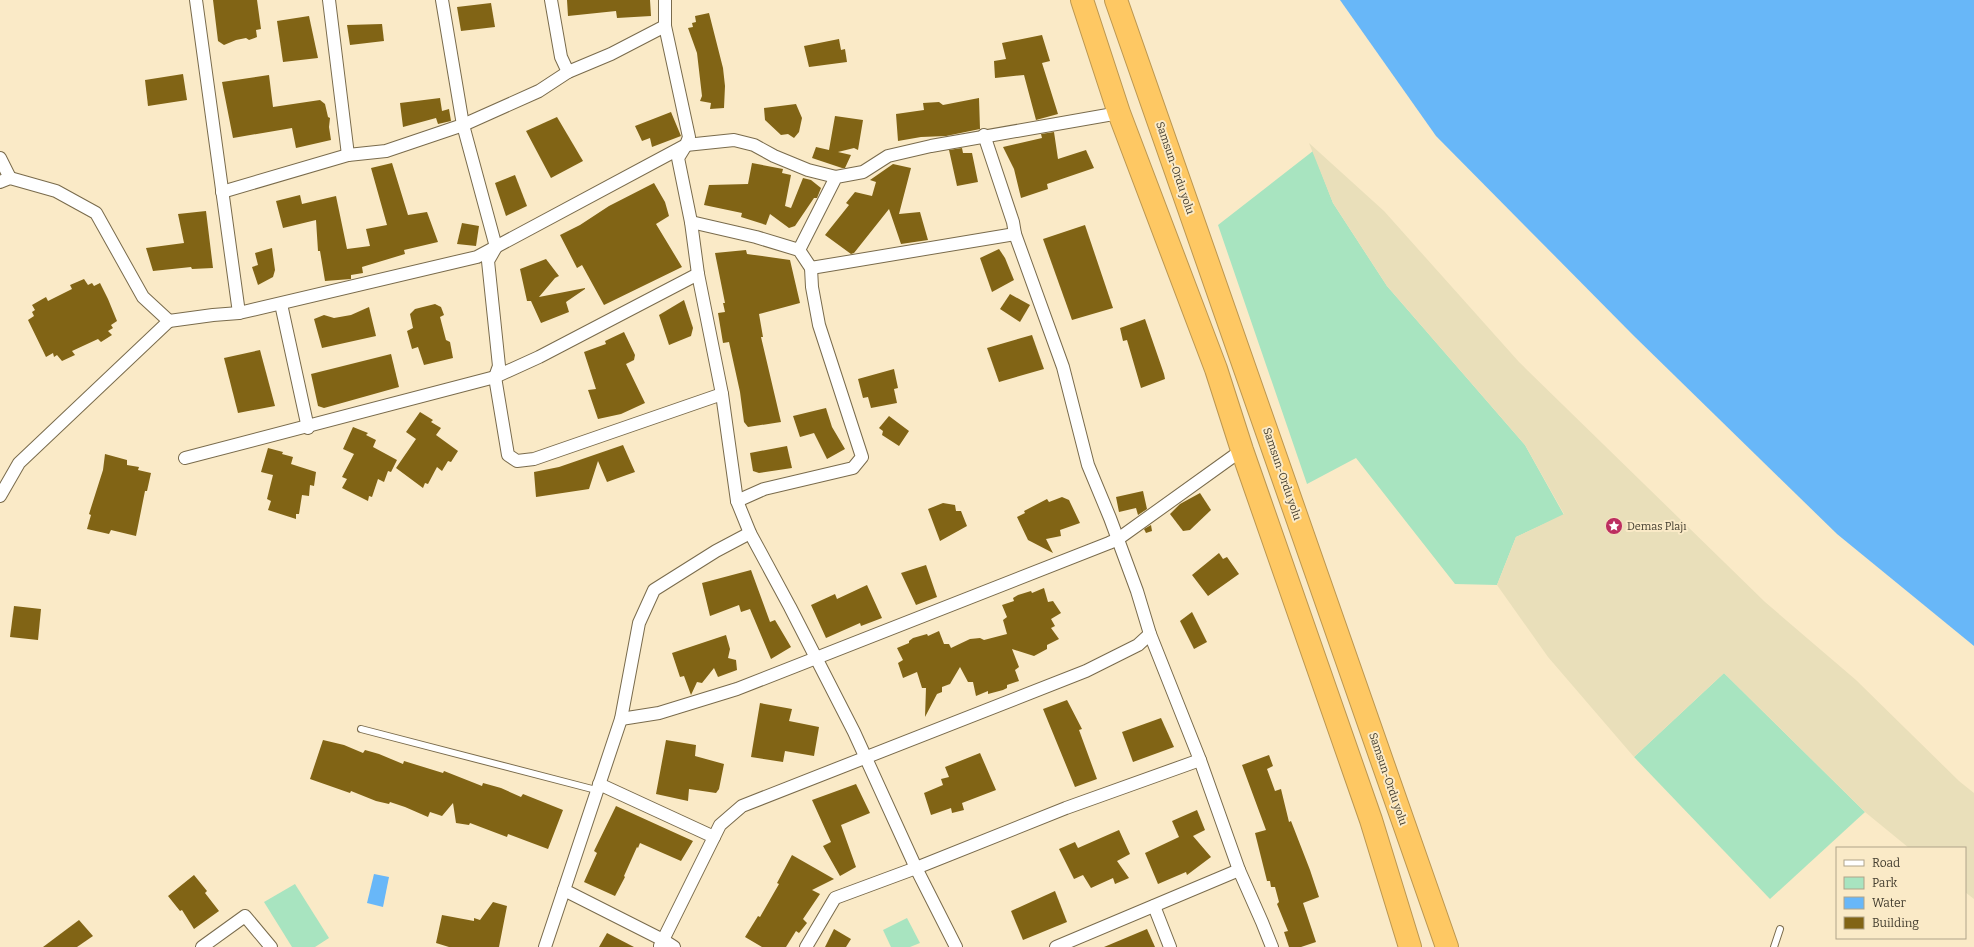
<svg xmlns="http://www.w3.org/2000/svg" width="1974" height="947" viewBox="0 0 1974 947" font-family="Bitter,serif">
<rect width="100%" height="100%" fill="#faeac7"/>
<g fill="#a8e4c0">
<polygon points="1313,151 1333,203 1387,286 1525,445 1564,515 1516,537 1497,585 1455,584 1356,458 1307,484 1218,225"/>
<polygon points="1724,673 1865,812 1770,899 1634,757"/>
<polygon points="295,884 329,938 315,947 292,947 264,902"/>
<polygon points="907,918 920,943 910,947 891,947 883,930"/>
</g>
<polygon fill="#e9dfba" points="1309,143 1384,211 1519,362 1765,602 1856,680 1959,781 1974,793 1974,899 1965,892 1965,848 1909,848 1865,812 1724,673 1634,757 1548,657 1497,585 1516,537 1564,514 1525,445 1387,286 1333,203"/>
<g fill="#68b7f8">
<polygon points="1340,0 1974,0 1974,646 1837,534 1634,336 1436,136"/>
<polygon points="374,874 389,877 383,907 367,903"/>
</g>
<g fill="#816415">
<polygon points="213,0 257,0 261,29 256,30 257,37 249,40 246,38 236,40 224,45 218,41"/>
<polygon points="567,0 650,0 651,16 617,18 616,11 568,16"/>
<polygon points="491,3 495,27 461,31 457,7"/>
<polygon points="709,13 723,68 725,86 724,108 710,109 711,103 700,101 702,96 697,53 688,28 693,27 692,23 696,22 695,16"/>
<polygon points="309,16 318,58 283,62 277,21"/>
<polygon points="382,24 384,41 350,45 347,25"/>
<polygon points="1042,35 1050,61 1042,63 1058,114 1036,120 1024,75 995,78 994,61 1006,59 1002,43"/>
<polygon points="839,39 841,50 845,49 847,62 809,67 804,46"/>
<polygon points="183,74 187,100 148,106 145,80"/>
<polygon points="269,75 273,107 320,100 325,104 328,117 330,118 329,127 331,140 296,148 292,128 233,138 222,82"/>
<polygon points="440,98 442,111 449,109 451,121 438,124 436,118 403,127 400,103"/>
<polygon points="979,98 980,129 946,136 921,137 898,141 896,114 924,110 923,103 939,102 943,105"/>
<polygon points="796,104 802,118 799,132 794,138 788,134 781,135 765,120 764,108"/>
<polygon points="671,112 681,136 652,147 650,138 642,141 635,126"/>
<polygon points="835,116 863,120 858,150 854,148 838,152 851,155 845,168 842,168 812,158 816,147 829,150"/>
<polygon points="557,117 583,161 551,178 526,131"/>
<polygon points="1054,132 1058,159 1086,150 1094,168 1047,184 1048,189 1021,198 1014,169 1003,147 1042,138 1041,134"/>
<polygon points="962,148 963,153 972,153 978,182 957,186 949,150"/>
<polygon points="392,163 408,215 427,212 438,242 404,250 405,254 362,267 363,273 351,275 351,279 325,281 320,251 318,251 316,220 283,228 276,201 300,195 302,204 336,196 347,249 370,246 366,229 387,225 371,168"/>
<polygon points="752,163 783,169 782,173 791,175 785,206 791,208 803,178 811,180 821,188 817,198 814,198 795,226 789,228 770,214 766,225 741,217 742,213 704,205 709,185 748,184"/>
<polygon points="893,164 911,168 899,214 920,212 928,240 901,244 889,209 854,253 851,254 825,235 849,205 846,203 855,192 872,196 876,182 870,180"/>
<polygon points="515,175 527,206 506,216 495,183"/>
<polygon points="654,183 665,202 669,216 656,224 682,267 604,305 582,265 577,268 560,235 580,225 609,206"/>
<polygon points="206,211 213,268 192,269 191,267 153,271 146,248 184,243 178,214"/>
<polygon points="462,223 479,226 476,246 457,244"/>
<polygon points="1085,225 1113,308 1072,320 1043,239"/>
<polygon points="272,248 275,270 273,277 258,285 252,267 258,265 255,253"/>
<polygon points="999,249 1005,258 1014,280 992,292 980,258"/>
<polygon points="746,250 747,254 790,260 800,303 759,314 763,337 761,337 781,422 748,427 744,422 740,392 729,342 723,343 718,313 725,312 723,303 725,303 715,253"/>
<polygon points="546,259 559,276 555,278 539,297 585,288 585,289 566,302 569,312 541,323 531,301 527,301 520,269"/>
<polygon points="84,279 88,285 92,283 94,286 100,283 108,299 117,321 111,325 113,328 108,331 112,335 101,342 98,339 72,351 75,355 62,361 57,355 54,357 53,353 46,357 28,320 34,316 32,312 35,310 32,305 46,297 48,301 72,289 70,285"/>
<polygon points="1010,294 1030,305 1020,322 1000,309"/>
<polygon points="684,300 693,328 691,336 669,345 659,315"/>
<polygon points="435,304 441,307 444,315 440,317 446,340 450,342 453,358 424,365 418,347 412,349 407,331 413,328 410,314 415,309"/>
<polygon points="369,307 376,336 322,348 314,319 324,315 334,318 351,315"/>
<polygon points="1145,319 1164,374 1165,379 1141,388 1127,340 1123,341 1120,328"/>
<polygon points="624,332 635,355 634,360 626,364 645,403 621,414 598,419 588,390 596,389 584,352 606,344 605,341"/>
<polygon points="1032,335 1044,369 999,382 987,348"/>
<polygon points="260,350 275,406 238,413 224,358"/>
<polygon points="391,354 399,387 324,408 318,406 311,374"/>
<polygon points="894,369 898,388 894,389 897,403 871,408 868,397 863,398 858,379"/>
<polygon points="826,408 832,427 845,449 827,459 814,433 800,437 793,416"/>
<polygon points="420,412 433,420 431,422 441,428 436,435 458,451 451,462 448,461 442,471 437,467 428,484 425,483 423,488 396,468 416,439 406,432"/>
<polygon points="889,416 909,431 899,446 882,435 883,431 879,428"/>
<polygon points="353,427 368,433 366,435 376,440 373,447 397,460 391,472 388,471 384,482 378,479 372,497 369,496 368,501 342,488 347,479 342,477 354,454 343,449"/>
<polygon points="623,445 635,472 607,482 598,461 589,489 536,497 534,472 559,467"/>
<polygon points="787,446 792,468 759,473 753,471 750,453"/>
<polygon points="268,448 283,452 282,454 293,457 291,464 316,472 314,486 310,485 309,496 302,495 299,514 296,514 296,519 268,510 271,501 267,499 273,475 261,472"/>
<polygon points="105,454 127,460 127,465 139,467 138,470 151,473 147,491 145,491 136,536 111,530 109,534 87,529 91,515 89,514 103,470"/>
<polygon points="1143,491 1147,509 1138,515 1136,508 1119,512 1116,497"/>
<polygon points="1200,493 1211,510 1190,530 1183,531 1170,514 1180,504"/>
<polygon points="1062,497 1069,500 1080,523 1060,530 1061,536 1046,539 1053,553 1028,540 1017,517 1025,513 1024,511 1047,499 1049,502"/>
<polygon points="943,503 955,505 956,511 961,511 967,526 940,541 928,509"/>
<polygon points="1151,525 1152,531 1146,533 1144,529"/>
<polygon points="1219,553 1223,559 1227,557 1239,574 1208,596 1192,575"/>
<polygon points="926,565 937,597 916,605 901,573"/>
<polygon points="751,570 770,622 775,620 791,647 771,659 750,609 741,612 739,605 710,616 702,583"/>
<polygon points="867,585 882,618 861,626 860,623 826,638 811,605 835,594 837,599"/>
<polygon points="1044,588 1048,602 1053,601 1061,613 1051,619 1055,626 1051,628 1059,639 1047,645 1047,649 1034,656 1012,649 1019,667 1015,670 1019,681 1007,685 1007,688 1003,690 988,694 988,691 976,696 973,682 968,682 960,667 950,684 942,687 942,692 937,694 925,717 926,688 922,688 917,672 903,678 898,663 903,660 897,648 909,643 909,641 913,638 927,634 928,636 939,631 944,644 949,644 951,648 970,639 980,638 984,640 1007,634 1003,620 1007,617 1002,605 1014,601 1013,598 1018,595 1031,591 1032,593"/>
<polygon points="14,606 41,609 38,640 10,637"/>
<polygon points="1192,612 1207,642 1194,649 1180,621"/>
<polygon points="726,635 730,649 728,658 736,660 737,670 718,677 714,668 702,683 697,682 691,695 684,676 680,677 672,653"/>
<polygon points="1067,700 1082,729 1079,730 1097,779 1075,787 1043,709"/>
<polygon points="760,703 792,709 789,721 819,727 814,756 785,751 783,762 751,757"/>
<polygon points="1161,718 1174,747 1133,762 1122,732"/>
<polygon points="323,740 344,745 363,753 365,750 379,754 403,764 404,761 443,773 444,771 482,786 483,783 501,788 521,797 523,794 563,810 548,849 508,834 507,837 470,823 469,825 456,823 453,803 442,816 430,812 428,817 405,807 390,802 389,804 376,801 351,791 350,793 310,779"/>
<polygon points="666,740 696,745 695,756 724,764 719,789 716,793 689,789 688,801 656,794"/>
<polygon points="980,753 996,790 962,803 964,810 952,813 951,808 931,815 924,793 943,785 941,779 949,777 945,767"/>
<polygon points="1269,755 1273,766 1267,769 1275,791 1281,789 1289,822 1291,821 1310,870 1319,897 1303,903 1316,942 1301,947 1289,947 1284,932 1288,931 1277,904 1279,902 1275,887 1271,887 1270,881 1267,881 1255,833 1266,830 1242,765"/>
<polygon points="856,784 870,813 841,825 856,867 840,876 823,846 831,842 812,800"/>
<polygon points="616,806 693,841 681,861 640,843 638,848 637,847 624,876 625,877 615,896 584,882 597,853 594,851"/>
<polygon points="1197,810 1205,830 1193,836 1211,857 1187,875 1186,872 1158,884 1145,853 1179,837 1172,821"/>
<polygon points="1119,830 1130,854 1117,861 1129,878 1115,884 1113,878 1091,888 1083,875 1074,879 1059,849 1075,842 1078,848"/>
<polygon points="792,855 834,879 812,890 820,894 803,919 807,923 799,933 796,931 786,947 762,947 745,937 758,916 760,917 779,884 777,883"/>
<polygon points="194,875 207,891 205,893 219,911 194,929 182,910 180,911 168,896"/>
<polygon points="1055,891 1067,922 1023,940 1011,911"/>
<polygon points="493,902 507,906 499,947 449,947 436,943 442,915 474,921 474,918 480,920"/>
<polygon points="79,920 93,936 77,947 43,947"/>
<polygon points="834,929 851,939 846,947 825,947"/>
<polygon points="1147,929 1155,947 1104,947"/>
<polygon points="607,933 634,947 599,947"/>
</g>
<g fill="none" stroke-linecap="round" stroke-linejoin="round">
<g stroke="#796b4c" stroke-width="8">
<g id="lane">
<polyline points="361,729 596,790"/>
<polyline points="1774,947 1780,929"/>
</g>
</g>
<g stroke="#796b4c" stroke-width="14">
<g id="street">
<polyline points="196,0 239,313"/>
<polyline points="329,0 348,155"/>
<polyline points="442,0 463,125 496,247 488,261 499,366 495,377 508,455 517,461 534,459 722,394"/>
<polyline points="551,0 561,57 568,72"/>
<polyline points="665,0 665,26 689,137 686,145 678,158 691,222 698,274 722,394 737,501 750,533 790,607 854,732 916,868 956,947"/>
<polyline points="984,135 1013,222 1015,234 1063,367 1088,465 1110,518 1137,591 1150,634 1200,760 1239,870 1262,922 1272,947"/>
<polyline points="0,158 10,178"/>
<polyline points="0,182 10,178 56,191 96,213 143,297 169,321 19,463 0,496"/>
<polyline points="222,192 348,155 386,151 463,125 539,91 568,72 611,54 665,26"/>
<polyline points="691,222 756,237 799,250 811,268 812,287 819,325 862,457 853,468 764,489 737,501"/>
<polyline points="799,250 836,177 863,172 888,156 931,146 1119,113"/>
<polyline points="811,268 1015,234"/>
<polyline points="281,304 308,428"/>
<polyline points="169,321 213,315 239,313 477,257 686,145 734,140 754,145 774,156 808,170 836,177"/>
<polyline points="185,458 495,377 539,357 698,274"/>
<polyline points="750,533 716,551 654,590 639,623 621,719 564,890 663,940 720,825 742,806 1086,671 1138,645 1150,634"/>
<polyline points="621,719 659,713 737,689 1109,543 1118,539 1242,450"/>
<polyline points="599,784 714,837"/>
<polyline points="1154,906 1170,947"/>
<polyline points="660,946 663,940 674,947"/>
<polyline points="202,947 245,916 271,947"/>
<polyline points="545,947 564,890"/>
<polyline points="806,947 835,898 916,868 1066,808 1200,760"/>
<polyline points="1056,947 1239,870"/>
</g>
</g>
<g stroke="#bc9750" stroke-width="24">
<g id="highway">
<polyline points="1082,0 1119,113 1216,369 1242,450 1371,820 1410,947"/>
<polyline points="1116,0 1447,947"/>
</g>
</g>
<use href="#lane" stroke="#fff" stroke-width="6"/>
<use href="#street" stroke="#fff" stroke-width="12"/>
<use href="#highway" stroke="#fec863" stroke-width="22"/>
</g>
<defs>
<g id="sight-disc" transform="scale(0.9)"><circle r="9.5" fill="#bc2e60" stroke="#faeac7"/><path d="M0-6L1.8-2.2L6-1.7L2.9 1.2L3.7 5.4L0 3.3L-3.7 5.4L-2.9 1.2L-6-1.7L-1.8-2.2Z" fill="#fff"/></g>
</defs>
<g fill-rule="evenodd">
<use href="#sight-disc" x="1614" y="526"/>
</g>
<g text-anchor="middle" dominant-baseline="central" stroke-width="4" stroke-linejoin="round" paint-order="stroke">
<g font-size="11" fill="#423c2e" stroke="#faeac7">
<text transform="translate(1175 168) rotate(71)">Samsun-Ordu yolu</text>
<text transform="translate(1282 474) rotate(71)">Samsun-Ordu yolu</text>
<text transform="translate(1388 779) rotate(71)">Samsun-Ordu yolu</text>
</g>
<g font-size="11" fill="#423c2e" stroke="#faeac7" text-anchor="start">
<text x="1627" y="526">Demas Plajı</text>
</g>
</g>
<rect x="1836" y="847" width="130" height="92" fill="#faeac7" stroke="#b0a48a"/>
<rect x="1844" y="860" width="20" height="6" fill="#ffffff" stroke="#b0a48a"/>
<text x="1872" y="867" font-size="12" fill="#423c2e">Road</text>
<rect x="1844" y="877" width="20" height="12" fill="#a8e4c0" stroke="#b0a48a"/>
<text x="1872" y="887" font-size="12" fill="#423c2e">Park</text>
<rect x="1844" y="897" width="20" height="12" fill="#68b7f8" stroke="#b0a48a"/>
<text x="1872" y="907" font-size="12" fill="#423c2e">Water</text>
<rect x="1844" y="917" width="20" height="12" fill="#816415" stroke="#b0a48a"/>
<text x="1872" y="927" font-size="12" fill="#423c2e">Building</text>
</svg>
